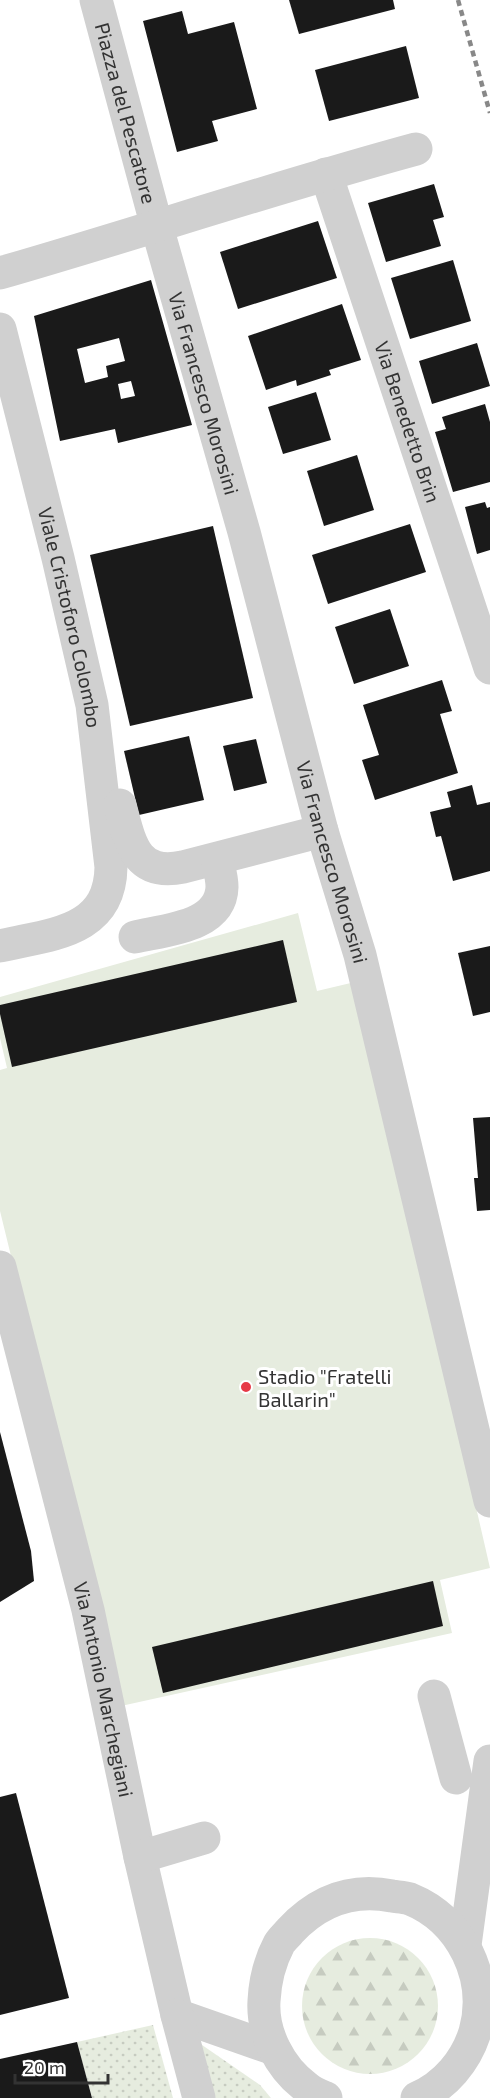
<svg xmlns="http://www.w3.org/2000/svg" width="490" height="2098" viewBox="0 0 490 2098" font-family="'Exo 2',sans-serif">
<defs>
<pattern id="grass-dots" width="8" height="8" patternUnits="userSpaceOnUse" patternTransform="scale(1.5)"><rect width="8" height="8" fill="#e6ecdf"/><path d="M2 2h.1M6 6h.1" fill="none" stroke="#c6cbc0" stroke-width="1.8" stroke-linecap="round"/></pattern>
<pattern id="forest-firs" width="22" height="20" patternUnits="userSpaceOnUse" patternTransform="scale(1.5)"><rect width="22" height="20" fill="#e6ecdf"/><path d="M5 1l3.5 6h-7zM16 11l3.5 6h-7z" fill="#c6cbc0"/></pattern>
</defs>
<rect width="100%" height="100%" fill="#fff"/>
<g fill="url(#grass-dots)">
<polygon points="153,2025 173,2098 92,2098 77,2042"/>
<polygon points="189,2036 260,2085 271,2098 202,2098"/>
</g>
<circle fill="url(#forest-firs)" cx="370" cy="2006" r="68"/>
<polygon fill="#e6ecdf" points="298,913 317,991 355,982 490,1568 440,1580 452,1633 121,1706 0,1211 0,1070 7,1068 0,1038 0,997"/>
<g fill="#1a1a1a" fill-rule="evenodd">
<polygon points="289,0 393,0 395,9 299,34"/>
<polygon points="182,11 188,34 234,22 257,109 212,121 218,141 177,152 143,21"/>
<polygon points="406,46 419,98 329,121 315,70"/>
<polygon points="434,184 444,217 433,220 441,246 386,262 368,203"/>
<polygon points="318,221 337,278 238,309 220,252"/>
<polygon points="453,260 471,321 410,339 391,278"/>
<path d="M151,280L192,425L118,443L115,429L60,441L34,316ZM119,338L125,361L106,366L108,377L85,383L77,349ZM131,381L135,396L121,399L118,384Z"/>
<polygon points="342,304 361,360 329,370 331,375 297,386 296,380 266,390 248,336"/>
<polygon points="477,343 490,386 432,404 419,361"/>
<polygon points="316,392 331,440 283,454 268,407"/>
<polygon points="485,404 490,422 490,482 453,492 435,432 446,429 442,417"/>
<polygon points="357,455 374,510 324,526 307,471"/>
<polygon points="485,502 487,508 490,507 490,550 477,554 465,507"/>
<polygon points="410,524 426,572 328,604 312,555"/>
<polygon points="213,526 253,698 130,726 90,555"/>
<polygon points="390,609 409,666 354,684 335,627"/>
<polygon points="442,680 452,711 440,714 458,773 375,800 362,760 379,755 363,705"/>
<polygon points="189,736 204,800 139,815 124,751"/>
<polygon points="256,739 267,783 234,791 223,746"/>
<polygon points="472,785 477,805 490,802 490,871 453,881 441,836 436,837 430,812 451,807 447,792"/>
<polygon points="283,940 297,1002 12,1067 0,1014 0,1005"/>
<polygon points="490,946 490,1012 473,1016 458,953"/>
<polygon points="490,1117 490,1210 477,1211 474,1178 478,1178 473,1118"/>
<polygon points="0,1432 31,1551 34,1581 0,1602"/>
<polygon points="433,1581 443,1626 163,1693 152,1647"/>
<polygon points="16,1793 69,1998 0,2015 0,1797"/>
<polygon points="77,2042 92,2098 0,2098 0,2059"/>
</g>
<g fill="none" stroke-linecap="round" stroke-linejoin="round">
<g stroke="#d0d0d0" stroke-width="33">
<path id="s1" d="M96,0L157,227L244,532L322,831L360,955L490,1501"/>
<path id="s2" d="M326,174L490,668"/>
<path d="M0,273C139,233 276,187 416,149"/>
<path id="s3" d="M0,329L58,558L92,705L111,867C110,933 50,934 0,946"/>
<path d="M120,805C130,842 135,877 183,867L322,831"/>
<path d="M135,937C165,930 221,927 222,887C222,877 219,868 217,859"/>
<path id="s4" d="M0,1267L88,1610L140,1857L177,2015L274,2049"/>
<polyline points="434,1696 456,1778"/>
<polyline points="140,1857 204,1838"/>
<polyline points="465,1945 490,1761"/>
<polyline points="177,2015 199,2098"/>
<path d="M326,2098C319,2095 311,2092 306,2087C280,2068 262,2033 264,2001C265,1980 269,1963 279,1944C282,1939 287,1935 290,1931C318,1901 352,1888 392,1896C398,1897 404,1897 410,1899C462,1920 490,1978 475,2032C466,2061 445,2086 417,2098"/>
</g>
<polyline stroke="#888" stroke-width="4.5" stroke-dasharray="6 4.5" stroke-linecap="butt" points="458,0 490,113"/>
</g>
<circle fill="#e63946" stroke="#fff" stroke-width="2" cx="246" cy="1387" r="6"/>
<g text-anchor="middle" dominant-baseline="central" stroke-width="6" stroke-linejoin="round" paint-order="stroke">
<g font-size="20" fill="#333" stroke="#fff">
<text stroke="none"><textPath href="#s1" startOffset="117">Piazza del Pescatore</textPath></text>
<text stroke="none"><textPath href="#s1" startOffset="408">Via Francesco Morosini</textPath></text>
<text stroke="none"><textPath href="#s2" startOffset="261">Via Benedetto Brin</textPath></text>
<text stroke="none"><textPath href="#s3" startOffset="297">Viale Cristoforo Colombo</textPath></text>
<text stroke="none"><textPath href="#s1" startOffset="894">Via Francesco Morosini</textPath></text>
<text stroke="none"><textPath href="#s4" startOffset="435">Via Antonio Marchegiani</textPath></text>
</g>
<g font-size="20" fill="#333" stroke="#fff" text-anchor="start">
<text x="258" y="1376">Stadio "Fratelli<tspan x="258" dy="23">Ballarin"</tspan></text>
</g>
</g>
<path d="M15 2074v9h93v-9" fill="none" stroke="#333333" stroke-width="3"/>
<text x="24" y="2074" font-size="18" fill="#333333" stroke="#ffffff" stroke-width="4.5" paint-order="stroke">20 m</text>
</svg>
